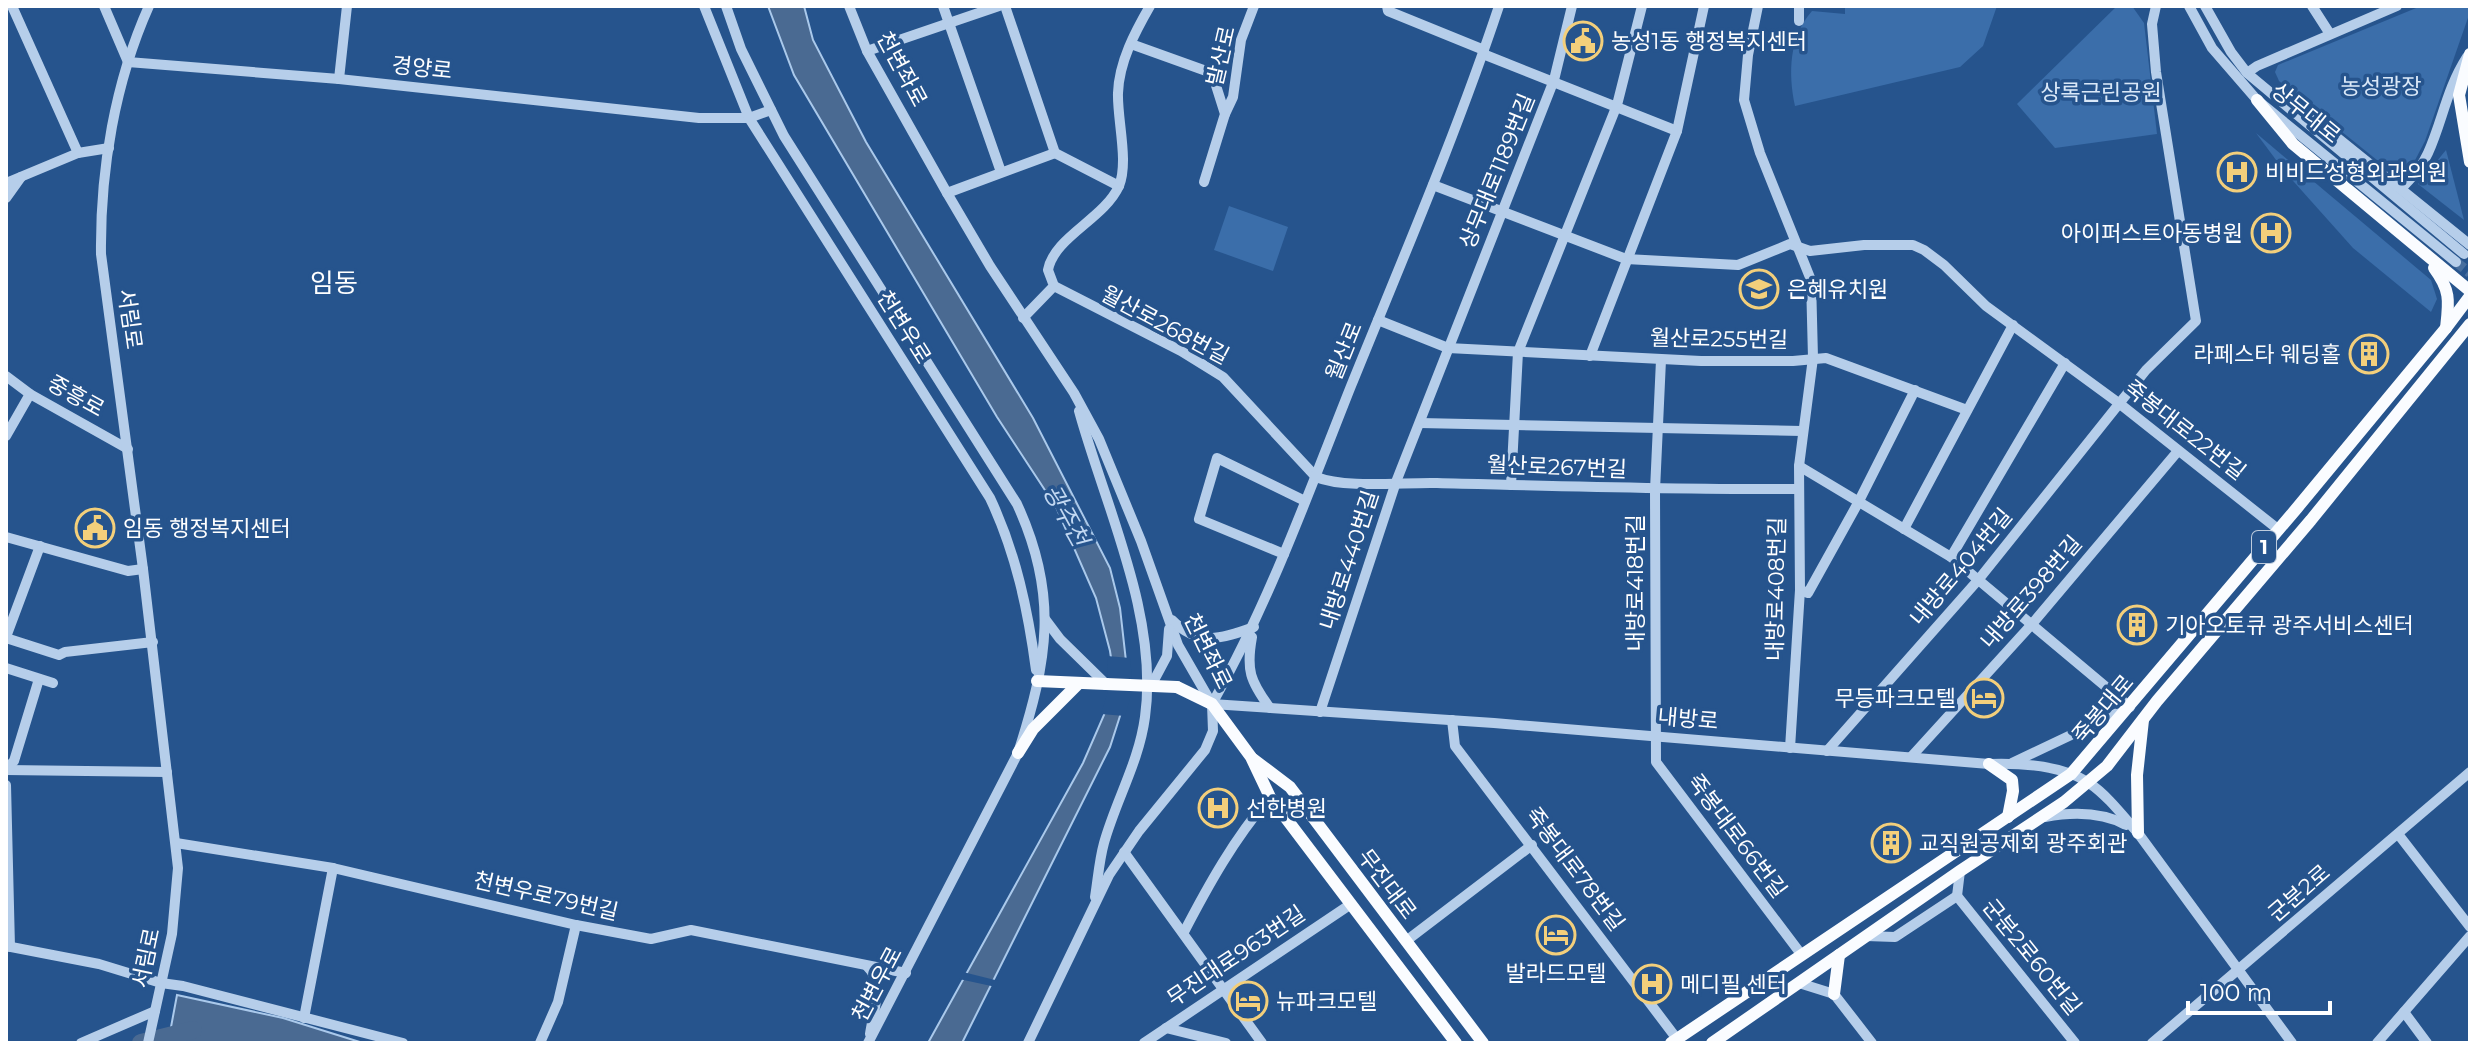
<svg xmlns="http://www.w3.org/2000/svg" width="2476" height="1049" viewBox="0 0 2476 1049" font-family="Montserrat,'Noto Sans KR',sans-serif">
<rect width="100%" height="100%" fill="#26548d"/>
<g fill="#3b6eaa">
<path d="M1845,6H1997L1983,46L1960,67L1795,106C1788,73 1789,37 1812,11L1845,14Z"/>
<polygon points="2117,6 2132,6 2144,23 2157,134 2055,148 2017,104"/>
<polygon points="2421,6 2470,6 2470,12 2425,141 2411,168 2398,177 2279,81 2275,72 2278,65"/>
<polygon points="2256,133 2431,280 2437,299 2431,312 2353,248 2285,172"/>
<polygon points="2446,150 2464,220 2418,184"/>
<polygon points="1229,206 1288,227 1273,271 1214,250"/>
</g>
<g fill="#4a6a92" stroke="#aac9eb" stroke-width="2">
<polygon points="768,6 804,6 813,40 866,142 1033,418 1110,568 1120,608 1129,688 1110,747 962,1043 928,1043 1083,763 1104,715 1112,691 1113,671 1110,651 1096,598 1056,507 997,417 794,75"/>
<polygon points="177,995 283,1018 363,1043 168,1043"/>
</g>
<g fill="#26548d">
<polygon points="1107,656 1130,658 1133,688 1125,716 1101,714 1108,691"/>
<polygon points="963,972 999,981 996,987 959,979"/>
</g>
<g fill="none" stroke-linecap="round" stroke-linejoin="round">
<polyline stroke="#4a6a92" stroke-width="18" points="141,1043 193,1030"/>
<polyline stroke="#476e9e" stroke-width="10" stroke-dasharray="10 5" stroke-linecap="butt" points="2456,262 2470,273"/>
<g stroke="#b6ceea" stroke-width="10">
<polyline points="12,6 78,153"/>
<polyline points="104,6 128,62 339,79 699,118 749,118 771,110"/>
<path d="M704,6L749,118L990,498C1016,553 1028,610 1036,670"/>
<path d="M726,6L741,49L784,136L1017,504C1059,595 1048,660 1018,753L868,1043"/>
<polyline points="849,6 867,51 947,193 990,266 1074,393 1099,439 1141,541 1178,645 1212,704 1213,731 1205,750 1139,831 1109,875 1028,1043"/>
<polyline points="943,6 1001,172"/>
<polyline points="1005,6 1055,153"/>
<polyline points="1387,6 1388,11 1484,50"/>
<polyline points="1758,6 1748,55 1744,100 1760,153 1811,280 1813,358 1799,466 1800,590 1790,748"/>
<polyline points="2189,6 2212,48 2257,100 2456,262"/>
<polyline points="2205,6 2231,52 2247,73 2464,254"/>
<polyline points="2312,6 2330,34"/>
<polyline points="1799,21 1799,6"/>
<polyline points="1131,44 1209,72 1213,76 1225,114 1204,182"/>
<polyline points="867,51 999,6"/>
<polyline points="1483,54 1677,131"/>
<polyline points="2247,73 2257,66 2397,6"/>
<polyline points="339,79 347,6"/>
<polyline points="2285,99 2309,115 2470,245"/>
<polyline points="1225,114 1233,97 1241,40 1254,6"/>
<polyline points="6,183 78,153 109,148"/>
<polyline points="1433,185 1626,259 1738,265 1790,244 1810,251 1864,245 1913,245 1924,250 1944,265 1986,306 2120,404 2279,530"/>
<path d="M2401,189C2411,178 2422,167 2428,153C2443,120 2446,90 2467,57"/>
<polyline points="947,193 1055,153 1119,186"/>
<polyline points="6,198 21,177"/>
<path d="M1054,286L1181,351L1223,377L1316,477C1346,489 1403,482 1437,483C1557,486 1677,490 1798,489"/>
<path d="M1023,318L1054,286L1048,270C1054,237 1104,219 1119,186C1129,162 1117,119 1118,93C1119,62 1135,32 1150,6"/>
<polyline points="1378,320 1448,348 1701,361 1793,361 1826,358 1967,410"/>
<polyline points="1590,356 1677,131 1704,6"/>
<polyline points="1661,360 1655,490 1656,762 1801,954"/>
<polyline points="6,376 30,394 128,449"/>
<path d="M1079,411C1105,506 1159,616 1145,717C1139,762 1116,800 1104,843C1099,861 1098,879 1095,897"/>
<polyline points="1420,423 1802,431"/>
<polyline points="6,436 30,394"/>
<polyline points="1799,466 1951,557 2130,707 2012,763"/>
<polyline points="1511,485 1518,352 1617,105 1642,6"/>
<polyline points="1904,529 2013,325"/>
<polyline points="6,537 128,571 143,569"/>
<polyline points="1284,554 1199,519 1217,458 1305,501"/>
<polyline points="1951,557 2065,363"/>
<polyline points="1800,590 1808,593 1858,503 1915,390"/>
<polyline points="1045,619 1060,639 1106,684"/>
<path d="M1172,620C1198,647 1222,639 1254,627"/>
<polyline points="6,637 40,546"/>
<path d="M1252,637C1246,670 1250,681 1270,708"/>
<polyline points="6,638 59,655 65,652 153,642"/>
<polyline points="6,668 53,683"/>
<polyline points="1151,686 1167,656 1169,629"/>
<path d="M1212,704L1494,723L1989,764C2020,763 2062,765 2089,783C2107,795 2123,816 2138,833"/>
<path d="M1212,704C1269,603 1308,494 1351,386C1402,260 1456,135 1499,6"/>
<polyline points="1320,712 1396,482 1554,80 1572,6"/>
<polyline points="1452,720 1455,746 1677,1039"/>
<polyline points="1827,751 1979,579 2146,370 2196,321 2156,72 2152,24 2156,6"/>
<polyline points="1911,757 2032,624 2178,451"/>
<polyline points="6,769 14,761 39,679"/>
<polyline points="6,770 167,772"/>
<polyline points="6,785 10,947"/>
<path d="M2045,817C2072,812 2102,812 2126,825"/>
<polyline points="2135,829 2292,1043"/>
<polyline points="2398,834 2470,927"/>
<polyline points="176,843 333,868 576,925 651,939 691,930 906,973"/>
<polyline points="1124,852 1262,1043"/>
<polyline points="1957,896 2075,1043"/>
<polyline points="1957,896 1960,871"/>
<path d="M1184,932C1209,884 1234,839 1270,797"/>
<polyline points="1866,936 1895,937 1957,896"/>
<polyline points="1406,941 1532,845"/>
<polyline points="6,946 99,964 161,983 183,986 403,1043"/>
<path d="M867,966C885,983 873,1012 870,1034"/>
<polyline points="1799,983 1834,994 1872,1043"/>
<polyline points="2404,1012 2427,1043"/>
<polyline points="304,1018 333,868"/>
<polyline points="1166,1028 1226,1043"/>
<polyline points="81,1043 155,1011"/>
<path d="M148,1043L172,934L178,868L143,569L101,254C100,170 115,82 149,6"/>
<polyline points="540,1043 558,1002 576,925"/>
<polyline points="1144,1043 1351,904"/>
<polyline points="2152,1043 2470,772"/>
<polyline points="2377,1043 2470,936"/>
</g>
<g stroke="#fafcff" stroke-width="12">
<polyline points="2470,54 2459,95 2470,162"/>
<polyline points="2257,100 2293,144 2470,291"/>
<path d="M2434,268C2451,291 2449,301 2446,328"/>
<polyline points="1037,681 1106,684"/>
<polyline points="1177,687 1212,704 1251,757 1270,797 1456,1043"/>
<polyline points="1018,753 1033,729 1078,684"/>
<polyline points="1253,759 1290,787 1483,1043"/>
<polyline points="1989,764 2012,780 2013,791 2008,817"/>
<polyline points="2138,833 2137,775 2143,720"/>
<polyline points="1834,994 1839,955"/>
<polyline points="1671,1043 2071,774 2297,508 2446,328 2470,296"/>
<polyline points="1712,1043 1960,871 2064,802 2107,766 2157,701 2311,520 2470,324"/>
</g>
<polyline stroke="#fafcff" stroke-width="12" points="1106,684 1177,687"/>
</g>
<defs>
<g id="civic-ring" transform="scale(2)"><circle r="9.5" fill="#26548d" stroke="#f3cf7b" stroke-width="1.5"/><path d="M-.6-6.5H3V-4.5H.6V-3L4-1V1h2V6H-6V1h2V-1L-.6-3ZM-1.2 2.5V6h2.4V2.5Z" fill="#f3cf7b"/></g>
<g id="hospital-ring" transform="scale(2)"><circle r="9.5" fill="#26548d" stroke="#f3cf7b" stroke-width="1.5"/><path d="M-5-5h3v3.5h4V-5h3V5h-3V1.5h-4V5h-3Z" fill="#f3cf7b"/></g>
<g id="school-ring" transform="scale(2)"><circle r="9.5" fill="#26548d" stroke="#f3cf7b" stroke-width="1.5"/><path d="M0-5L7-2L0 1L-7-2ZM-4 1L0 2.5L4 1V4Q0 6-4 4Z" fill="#f3cf7b"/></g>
<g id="building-ring" transform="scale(2)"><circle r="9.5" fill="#26548d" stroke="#f3cf7b" stroke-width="1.5"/><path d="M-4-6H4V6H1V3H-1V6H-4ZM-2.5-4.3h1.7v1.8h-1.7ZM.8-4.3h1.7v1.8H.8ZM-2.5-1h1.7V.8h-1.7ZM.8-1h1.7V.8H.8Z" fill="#f3cf7b"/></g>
<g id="hotel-ring" transform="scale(2)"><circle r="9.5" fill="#26548d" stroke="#f3cf7b" stroke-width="1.5"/><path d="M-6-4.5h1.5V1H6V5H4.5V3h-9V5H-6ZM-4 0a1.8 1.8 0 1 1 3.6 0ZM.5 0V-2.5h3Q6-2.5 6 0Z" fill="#f3cf7b"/></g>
</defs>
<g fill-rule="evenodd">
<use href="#civic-ring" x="1583" y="41"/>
<use href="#hospital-ring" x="2237" y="172"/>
<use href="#hospital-ring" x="2271" y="233"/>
<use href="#school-ring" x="1759" y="289"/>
<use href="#building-ring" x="2369" y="354"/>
<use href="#civic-ring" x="95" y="528"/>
<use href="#building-ring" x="2137" y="625"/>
<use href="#hotel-ring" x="1984" y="698"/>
<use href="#hospital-ring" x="1218" y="808"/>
<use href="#building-ring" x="1891" y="843"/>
<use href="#hotel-ring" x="1556" y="935"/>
<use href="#hospital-ring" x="1652" y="984"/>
<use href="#hotel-ring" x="1248" y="1001"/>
</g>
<g text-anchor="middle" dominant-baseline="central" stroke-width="7" stroke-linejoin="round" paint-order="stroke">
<rect fill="#26548d" stroke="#beccdd" stroke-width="2" x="2252" y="531" width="24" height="32" rx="6"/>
<g font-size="20" font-weight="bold" fill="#fff">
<text x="2264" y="547">1</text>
</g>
<g font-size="22" fill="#fff" stroke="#26548d" text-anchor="start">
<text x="1611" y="41">농성1동 행정복지센터</text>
<text x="2265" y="172">비비드성형외과의원</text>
<text x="2243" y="233" text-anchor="end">아이퍼스트아동병원</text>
<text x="1787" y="289">은혜유치원</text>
<text x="2341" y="354" text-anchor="end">라페스타 웨딩홀</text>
<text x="123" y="528">임동 행정복지센터</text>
<text x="2165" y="625">기아오토큐 광주서비스센터</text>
<text x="1956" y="698" text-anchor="end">무등파크모텔</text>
<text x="1246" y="808">선한병원</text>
<text x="1919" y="843">교직원공제회 광주회관</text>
<text x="1556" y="973" text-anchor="middle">발라드모텔</text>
<text x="1680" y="984">메디필 센터</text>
<text x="1276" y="1001">뉴파크모텔</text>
</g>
<g font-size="22" fill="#fff" stroke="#26548d">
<text transform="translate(1221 56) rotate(-77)">발산로</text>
<text transform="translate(422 68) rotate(6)">경양로</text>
<text transform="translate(902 69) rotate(62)">천변좌로</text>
<text transform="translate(2306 113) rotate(39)">상무대로</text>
<text transform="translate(1497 171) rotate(-68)">상무대로1189번길</text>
<text transform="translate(130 319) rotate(82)">서림로</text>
<text transform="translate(1165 325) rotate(28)">월산로268번길</text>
<text transform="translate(904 327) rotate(58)">천변우로</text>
<text transform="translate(1719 339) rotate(1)">월산로255번길</text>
<text transform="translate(1344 351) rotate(-68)">월산로</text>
<text transform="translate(76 396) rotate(29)">중흥로</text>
<text transform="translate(2185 430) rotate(38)">죽봉대로22번길</text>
<text transform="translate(1557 467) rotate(2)">월산로267번길</text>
<text transform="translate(1349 560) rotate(-72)">내방로440번길</text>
<text transform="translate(1961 567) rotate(-50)">내방로404번길</text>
<text transform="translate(1635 583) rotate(-90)">내방로418번길</text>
<text transform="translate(1776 589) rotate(-89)">내방로408번길</text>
<text transform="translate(2031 592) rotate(-49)">내방로398번길</text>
<text transform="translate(1208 651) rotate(64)">천변좌로</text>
<text transform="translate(2103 709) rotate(-50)">죽봉대로</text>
<text transform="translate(1688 719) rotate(5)">내방로</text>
<text transform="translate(1737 836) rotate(53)">죽봉대로66번길</text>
<text transform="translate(1575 869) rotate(53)">죽봉대로78번길</text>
<text transform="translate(1387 884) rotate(53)">무진대로</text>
<text transform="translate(2299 893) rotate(-41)">군분2로</text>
<text transform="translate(546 896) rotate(13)">천변우로79번길</text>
<text transform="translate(1236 956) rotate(-34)">무진대로963번길</text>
<text transform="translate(2032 957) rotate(51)">군분2로60번길</text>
<text transform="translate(146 958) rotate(-78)">서림로</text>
<text transform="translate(877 984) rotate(-62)">천변우로</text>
</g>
<g font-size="22" fill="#dae8f8" stroke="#26548d">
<text x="2381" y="86">농성광장</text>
<text x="2101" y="92">상록근린공원</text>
</g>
<g font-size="24" font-style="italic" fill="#c2d8f2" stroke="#26548d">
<text transform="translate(1066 515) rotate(61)">광주천</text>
</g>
<g font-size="26" fill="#fff" stroke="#26548d">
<text x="334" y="283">임동</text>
</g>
</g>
<rect width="2476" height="1049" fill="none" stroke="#ffffff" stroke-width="16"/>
<path d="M2188 1001v12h142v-12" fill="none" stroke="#ffffff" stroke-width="4"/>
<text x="2200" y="1001" font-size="24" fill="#ffffff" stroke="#26548d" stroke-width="6" paint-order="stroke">100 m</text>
</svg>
